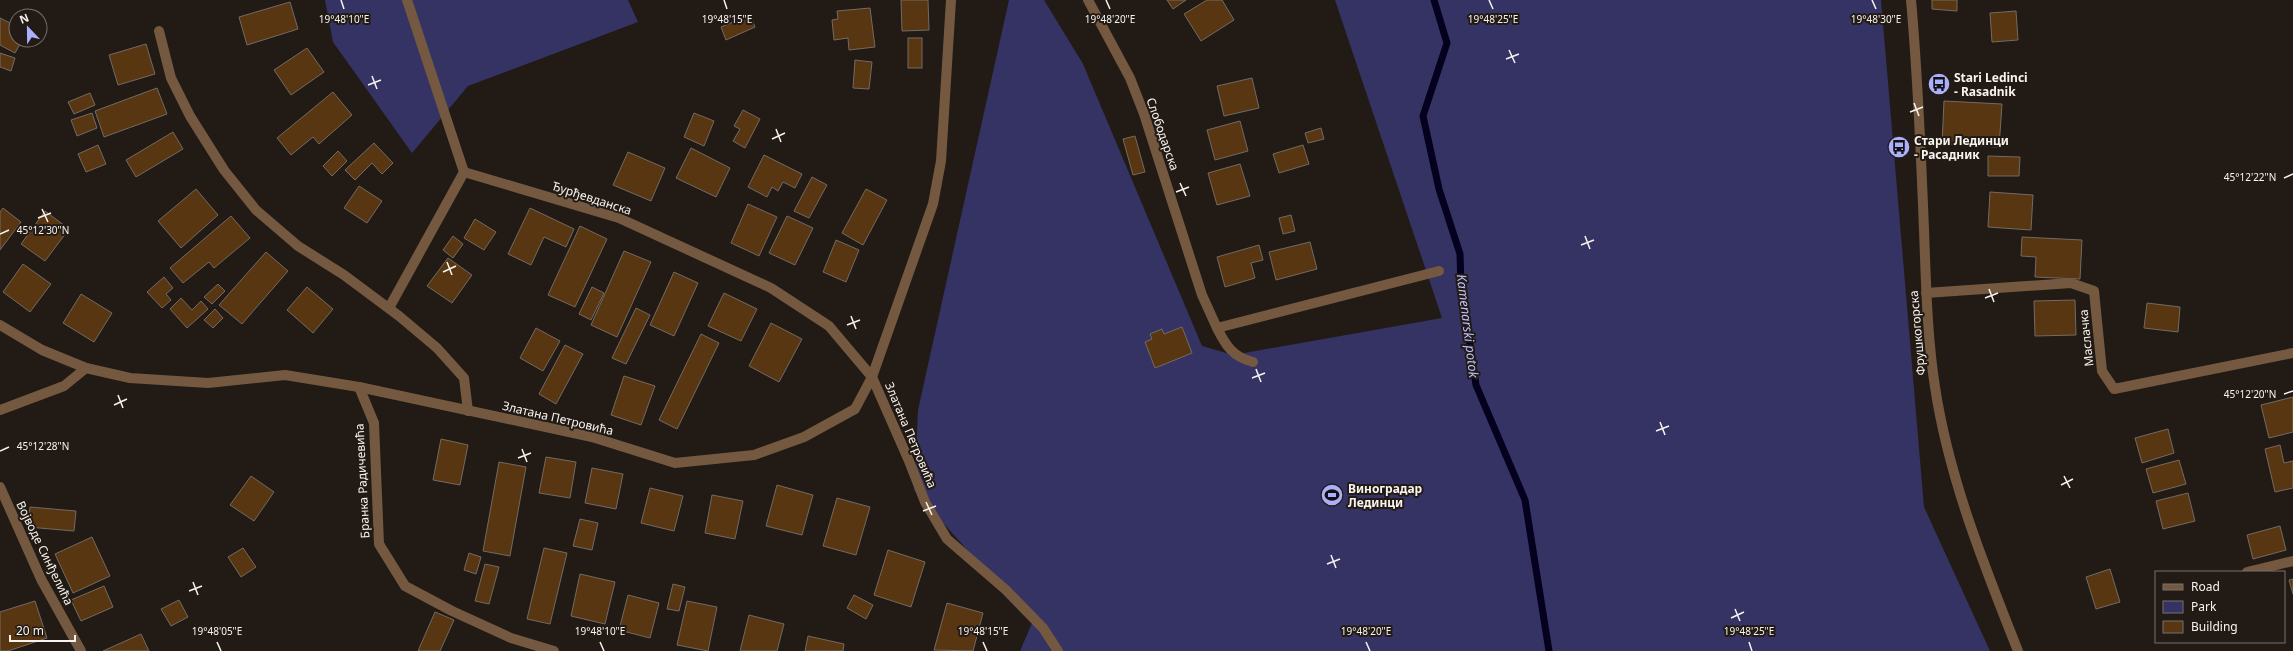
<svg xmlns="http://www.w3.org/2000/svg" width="2293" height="651" viewBox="0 0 2293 651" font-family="'Noto Sans',sans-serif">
<rect width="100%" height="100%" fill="#221b15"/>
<g fill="#343364">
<polygon points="325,0 628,0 638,22 468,86 412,153 333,42"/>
<polygon points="1009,0 1044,0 1083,64 1202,346 1233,355 1442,318 1335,0 1881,0 1924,507 1990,651 1020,651 1032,623 914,490 918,410"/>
</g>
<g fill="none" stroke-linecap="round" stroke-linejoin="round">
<polyline stroke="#04001d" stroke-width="7" points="1434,0 1447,43 1423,116 1439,189 1460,254 1461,286 1476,385 1525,500 1549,651"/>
</g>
<g fill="#583611" stroke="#736a63">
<polygon points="901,0 928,0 929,30 902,31"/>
<polygon points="1167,0 1186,0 1173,9"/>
<polygon points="1207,0 1222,0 1234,20 1201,41 1184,14"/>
<polygon points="1932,0 1957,0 1957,11 1932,9"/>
<polygon points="290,2 298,29 247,45 239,17"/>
<polygon points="870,8 875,47 849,50 848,38 834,40 832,20 838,19 837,11"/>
<polygon points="2016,11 2018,40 1992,42 1990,13"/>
<polygon points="750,15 755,27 726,40 721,27"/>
<polygon points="0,18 16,26 16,40 22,40 15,53 0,45"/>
<rect x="908" y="38" width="14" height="30"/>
<polygon points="146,44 155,74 118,85 109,55"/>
<polygon points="307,48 324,72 291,95 274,70"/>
<polygon points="0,53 15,58 11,71 0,67"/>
<polygon points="855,60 872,62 869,89 853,88"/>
<polygon points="1252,78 1259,108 1224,116 1217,86"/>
<polygon points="157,88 167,114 104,137 95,111"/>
<polygon points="333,92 352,115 319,144 313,137 291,155 277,138"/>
<polygon points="90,93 95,105 74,114 68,102"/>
<polygon points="1944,101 2002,104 1999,147 1942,144"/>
<polygon points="743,110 760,119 745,148 733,141 740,129 734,126"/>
<polygon points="92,113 97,128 77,136 71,120"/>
<polygon points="694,113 714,121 704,146 684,137"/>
<polygon points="1240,121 1248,151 1215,160 1207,130"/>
<polygon points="1321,128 1324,139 1308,143 1305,133"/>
<polygon points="173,132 183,149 136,177 126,160"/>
<polygon points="1135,136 1145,172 1133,175 1123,139"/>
<polygon points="374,143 393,163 382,174 372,163 355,180 345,170"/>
<polygon points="98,145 106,164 86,172 78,154"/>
<polygon points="1303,145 1309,164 1279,173 1273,154"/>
<polygon points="691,148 730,168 716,197 676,178"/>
<polygon points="338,151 347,161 332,176 323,166"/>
<polygon points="628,152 665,168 651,201 613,185"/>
<polygon points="764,155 802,174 795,188 783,182 778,191 772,187 767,197 748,187"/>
<polygon points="1988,156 2020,157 2019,176 1988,176"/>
<polygon points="1240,164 1250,196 1217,205 1208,173"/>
<polygon points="812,177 827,185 809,218 794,211"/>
<polygon points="359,186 382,201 367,223 344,208"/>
<polygon points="196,189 218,215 181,248 158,221"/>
<polygon points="866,189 887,200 863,245 842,233"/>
<polygon points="1990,192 2033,195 2031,230 1988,227"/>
<polygon points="748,204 777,217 759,256 731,243"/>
<polygon points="3,208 21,222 0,250 0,212"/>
<polygon points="530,208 574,229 566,247 544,237 531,265 508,254"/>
<polygon points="45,211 69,229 45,261 21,244"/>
<polygon points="1291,215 1295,231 1283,234 1279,218"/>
<polygon points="231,216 250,238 214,268 209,262 183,283 170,268"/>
<polygon points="787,216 813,228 795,265 769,253"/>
<polygon points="475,219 496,232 484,250 464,238"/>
<polygon points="580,226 607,239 575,307 548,295"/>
<polygon points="453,236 463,244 453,258 443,250"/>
<polygon points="2022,237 2082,240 2080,279 2035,277 2036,257 2021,256"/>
<polygon points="836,240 859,250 846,282 823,272"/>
<polygon points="1310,242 1317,269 1276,280 1269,252"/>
<polygon points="1259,245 1263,260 1251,263 1255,278 1225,287 1217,257"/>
<polygon points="624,251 651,262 617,337 591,325"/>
<polygon points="266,252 288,271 242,324 219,305"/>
<polygon points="448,258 472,275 452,303 427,286"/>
<polygon points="23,264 51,284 30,312 3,292"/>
<polygon points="674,272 698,283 674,336 650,325"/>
<polygon points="164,277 173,288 166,294 171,300 162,308 147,292"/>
<polygon points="218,284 225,291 212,304 204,297"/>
<polygon points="307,287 333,309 313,333 287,310"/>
<polygon points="592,287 604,293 591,320 579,314"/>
<polygon points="724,293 757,309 741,341 708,326"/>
<polygon points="81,294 112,313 94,342 63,323"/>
<polygon points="181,298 192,310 201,301 208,309 187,328 170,309"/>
<polygon points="2075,300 2076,335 2035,336 2034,301"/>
<polygon points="2147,303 2180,307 2178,332 2144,328"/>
<polygon points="636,308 650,315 626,364 612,358"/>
<polygon points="215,309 223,318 213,328 204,320"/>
<polygon points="771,323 802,339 779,382 749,366"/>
<polygon points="1182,327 1192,353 1155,368 1145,342 1152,339 1150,334 1162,329 1164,334"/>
<polygon points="536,328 560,341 543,371 520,358"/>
<polygon points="701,334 719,343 677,429 659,420"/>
<polygon points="565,345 583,354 556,404 539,394"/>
<polygon points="624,376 655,386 641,425 611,415"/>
<polygon points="2293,397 2293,432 2269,438 2261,405"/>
<polygon points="2168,429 2174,453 2142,463 2135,438"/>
<polygon points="441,439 468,445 460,485 433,480"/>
<polygon points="2280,445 2284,463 2293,461 2293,488 2275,492 2265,449"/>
<polygon points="546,457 576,462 570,498 539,493"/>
<polygon points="2179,460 2186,484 2153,493 2146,469"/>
<polygon points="499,462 526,467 510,556 483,551"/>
<polygon points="592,468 623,474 616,509 585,503"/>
<polygon points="251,476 274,492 254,521 230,505"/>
<polygon points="777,485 813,495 802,535 766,526"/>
<polygon points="650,488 683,496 674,531 641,523"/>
<polygon points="2188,493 2195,521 2163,529 2156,501"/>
<polygon points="712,495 743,501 735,539 705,533"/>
<polygon points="837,498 870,507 856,555 823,546"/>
<polygon points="30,507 76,511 74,531 28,527"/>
<polygon points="580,519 598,523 592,550 573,546"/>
<polygon points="2280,526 2286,550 2253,559 2247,535"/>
<polygon points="92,537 110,576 73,593 55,554"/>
<polygon points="243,548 256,567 241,577 228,557"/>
<polygon points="544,548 567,553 550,624 527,619"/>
<polygon points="888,550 925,562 911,607 874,595"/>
<polygon points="469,553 481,557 476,574 464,570"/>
<polygon points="485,564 499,567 489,604 475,601"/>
<polygon points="2110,569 2120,602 2096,609 2086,577"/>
<polygon points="580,574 615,582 605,624 571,616"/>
<polygon points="2293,579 2293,594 2289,580"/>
<polygon points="673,584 685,587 679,611 667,609"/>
<polygon points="104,586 113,607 81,621 71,600"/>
<polygon points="628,595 659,603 650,638 619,630"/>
<polygon points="854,595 873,605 866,619 847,608"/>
<polygon points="179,600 188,617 171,626 161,609"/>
<polygon points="35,601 47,638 8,651 0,651 0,612"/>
<polygon points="687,601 717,607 708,651 677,645"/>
<polygon points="947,603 983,613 973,651 934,650"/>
<polygon points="435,612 454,620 440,651 418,651"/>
<polygon points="749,615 784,624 777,651 740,651"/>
<polygon points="141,634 149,651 103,651"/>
<polygon points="808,636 844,644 843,651 805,651"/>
</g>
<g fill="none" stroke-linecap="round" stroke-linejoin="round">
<g stroke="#745940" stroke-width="10">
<polyline points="407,0 464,172"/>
<polyline points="1088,0 1130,78 1144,114 1202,295 1217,328 1439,271"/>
<path d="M1911,0C1918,77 1921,153 1924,230C1926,282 1927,336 1935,387C1949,479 1984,565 2018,651"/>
<polyline points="159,31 171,78 190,116 224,170 256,210 298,246 344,275 399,316 437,348 464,378 468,411"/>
<polyline points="464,172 619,218 771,288 829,326 872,377"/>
<polyline points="1926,293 2071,283 2094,291 2102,371 2114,389 2293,353"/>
<polyline points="389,308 464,172"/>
<polyline points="0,325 42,350 86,368 130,378 208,383 285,375 359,387 592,437 675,463 754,455 804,437 855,409 872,377 909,461 925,502 947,539 1006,590 1043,628 1058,651"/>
<path d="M1217,328C1226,346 1233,357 1253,362"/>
<polyline points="872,377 933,204 941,161 951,0"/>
<polyline points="359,387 374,423 379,544 405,586 452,611 511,638 554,651"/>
<polyline points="0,410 64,386 86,368"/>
<polyline points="0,487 41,579 81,651"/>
<polyline points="2247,572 2293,561"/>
</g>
</g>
<path fill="none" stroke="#f8f3ef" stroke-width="1.5" d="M341,0L344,9M724,0L727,9M1106,0L1110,9M1489,0L1493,9M1872,0L1876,9M1509,50L1515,63M1506,59L1519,54M372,76L377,89M368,85L381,80M1914,103L1919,116M1910,112L1923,107M776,129L781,142M772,139L785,133M2284,178L2293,174M1180,183L1186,196M1176,192L1189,187M42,209L48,222M38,218L51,213M0,234L9,230M1585,236L1590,249M1581,245L1594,240M447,262L452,275M443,272L456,266M1989,289L1994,302M1985,298L1998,293M851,316L856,329M847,325L860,320M1256,369L1261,382M1252,378L1265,373M2284,394L2293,391M118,395L123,408M114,405L127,399M1660,422L1665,435M1656,431L1669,426M522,449L527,462M0,451L9,447M518,458L531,453M2064,476L2070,488M2061,485L2073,479M926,502L932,515M923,511L936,506M1331,555L1336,568M1327,564L1340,559M193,582L198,595M189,591L202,586M1735,609L1740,621M1731,618L1744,612M217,642L221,651M600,642L604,651M983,642L987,651M1366,642L1370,651M1749,642L1752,651"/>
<defs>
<g id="bus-disc" transform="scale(1.15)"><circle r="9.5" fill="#acaffb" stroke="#221b15"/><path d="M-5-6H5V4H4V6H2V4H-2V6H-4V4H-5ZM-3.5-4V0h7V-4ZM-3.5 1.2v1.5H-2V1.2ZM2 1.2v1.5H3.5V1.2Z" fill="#111"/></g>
<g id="stadium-disc" transform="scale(1.15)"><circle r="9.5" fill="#acaffb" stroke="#221b15"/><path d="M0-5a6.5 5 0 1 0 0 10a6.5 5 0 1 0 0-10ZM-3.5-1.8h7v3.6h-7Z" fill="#111"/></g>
</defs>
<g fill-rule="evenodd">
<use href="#bus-disc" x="1939" y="84"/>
<use href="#bus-disc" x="1899" y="147"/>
<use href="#stadium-disc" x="1332" y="495"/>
</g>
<g text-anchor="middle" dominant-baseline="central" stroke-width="4" stroke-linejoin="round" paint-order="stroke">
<g font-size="12" font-weight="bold" fill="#f8f3ef" stroke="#221b15" text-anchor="start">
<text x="1954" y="77">Stari Ledinci<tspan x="1954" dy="14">- Rasadnik</tspan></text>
<text x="1914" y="140">Стари Лединци<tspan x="1914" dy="14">- Расадник</tspan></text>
<text x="1348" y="488">Виноградар<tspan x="1348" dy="14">Лединци</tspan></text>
</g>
<g font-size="12" fill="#f8f3ef" stroke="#221b15">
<text transform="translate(1163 134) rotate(71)">Слободарска</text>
<text transform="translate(592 198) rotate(18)">Ђурђевданска</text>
<text transform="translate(1917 333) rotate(-95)">Фрушкогорска</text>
<text transform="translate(2086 338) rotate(-96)">Маслачка</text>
<text transform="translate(558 418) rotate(13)">Златана Петровића</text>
<text transform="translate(911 435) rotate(67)">Златана Петровића</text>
<text transform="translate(362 481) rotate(-93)">Бранка Радичевића</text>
<text transform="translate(45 553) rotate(64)">Војводе Синђелића</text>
</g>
<g font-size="13" font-style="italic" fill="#bcbffd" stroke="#221b15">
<text transform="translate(1468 326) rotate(83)">Kamenarski potok</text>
</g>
</g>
<g font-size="10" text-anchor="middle" fill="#f8f3ef" stroke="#221b15" stroke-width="4" stroke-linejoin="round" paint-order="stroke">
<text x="344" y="23">19°48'10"E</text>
<text x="727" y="23">19°48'15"E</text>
<text x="1110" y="23">19°48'20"E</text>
<text x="1493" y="23">19°48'25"E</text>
<text x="1876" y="23">19°48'30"E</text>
<text x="2250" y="181">45°12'22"N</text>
<text x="43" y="234">45°12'30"N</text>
<text x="2250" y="398">45°12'20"N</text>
<text x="43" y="450">45°12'28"N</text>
<text x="217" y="635">19°48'05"E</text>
<text x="600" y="635">19°48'10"E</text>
<text x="983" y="635">19°48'15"E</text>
<text x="1366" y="635">19°48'20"E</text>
<text x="1749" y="635">19°48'25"E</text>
</g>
<rect x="2155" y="571" width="130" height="72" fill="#221b15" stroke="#78716c"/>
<rect x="2163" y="584" width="20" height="6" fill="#745940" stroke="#78716c"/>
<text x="2191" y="591" font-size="12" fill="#f8f3ef">Road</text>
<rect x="2163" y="601" width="20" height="12" fill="#343364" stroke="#78716c"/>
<text x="2191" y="611" font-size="12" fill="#f8f3ef">Park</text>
<rect x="2163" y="621" width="20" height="12" fill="#583611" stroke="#78716c"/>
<text x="2191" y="631" font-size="12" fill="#f8f3ef">Building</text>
<g transform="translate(28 28) rotate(338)"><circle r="19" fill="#221b15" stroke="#78716c"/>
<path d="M0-3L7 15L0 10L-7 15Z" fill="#acaffb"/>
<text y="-6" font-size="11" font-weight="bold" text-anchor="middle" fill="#f8f3ef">N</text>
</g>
<path d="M10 635v6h65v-6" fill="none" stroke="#f8f3ef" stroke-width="2"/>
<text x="16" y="635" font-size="12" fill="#f8f3ef" stroke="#221b15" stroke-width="3" paint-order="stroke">20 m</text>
</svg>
